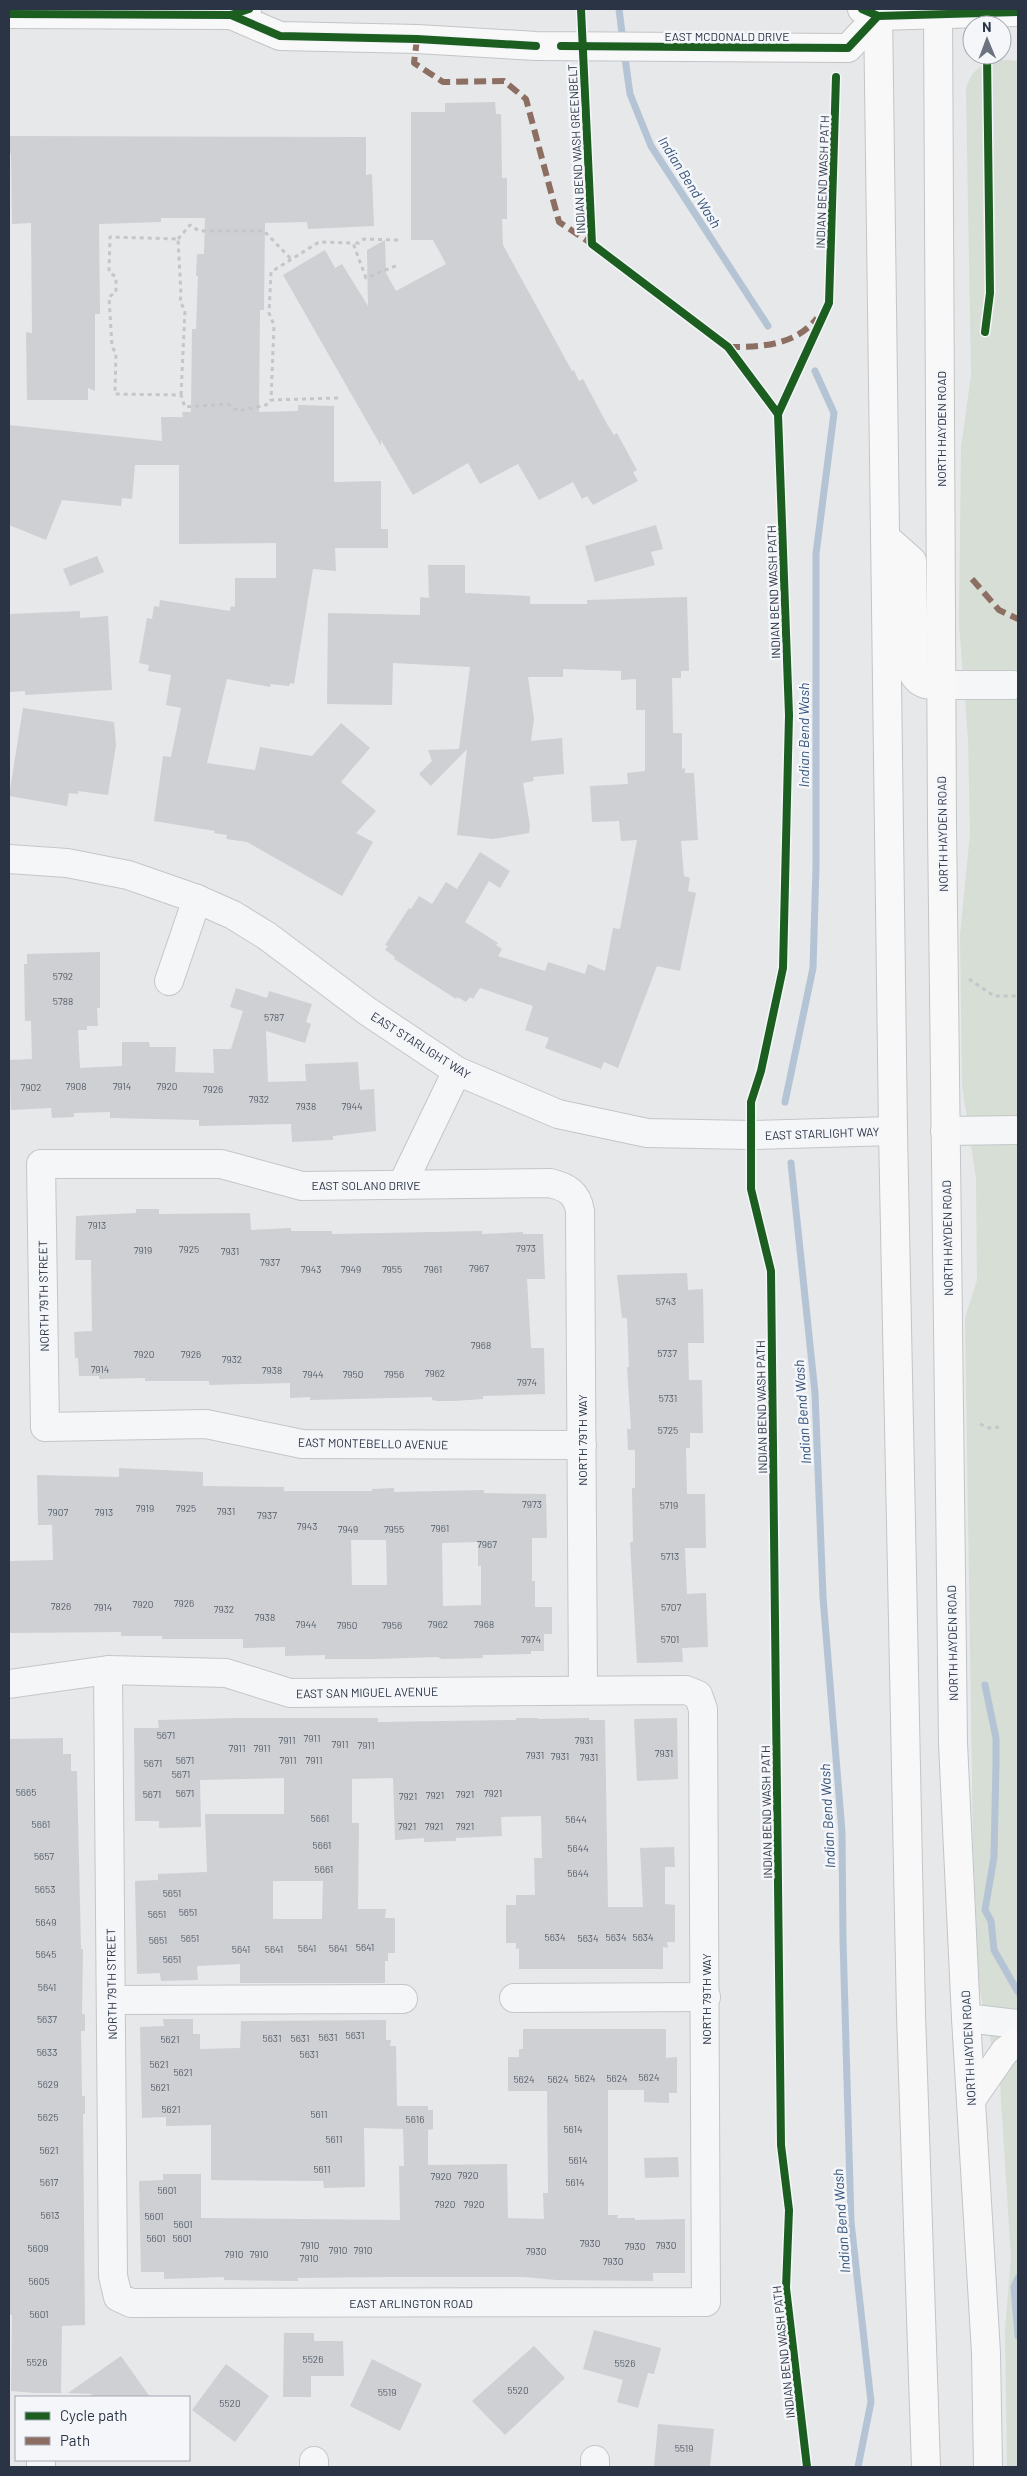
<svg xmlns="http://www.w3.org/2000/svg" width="1027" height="2476" viewBox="0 0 1027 2476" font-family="Barlow,sans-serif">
<rect width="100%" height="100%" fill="#e6e8ea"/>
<path fill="#d6ded6" d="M996,59L1018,61V2467H1007L1005,2331L1011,2258L1000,2084L979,1987L973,1845L965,1318L977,1280L976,1179L962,1085L960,935L970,834L968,738L959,625L961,448L971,375L966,89C971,72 979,65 996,59Z"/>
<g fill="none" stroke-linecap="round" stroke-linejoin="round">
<g stroke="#b4c4d5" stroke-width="7">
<polyline points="619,9 623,41"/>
<polyline points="624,51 630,94 651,146 768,326"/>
<polyline points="785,1102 813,968 816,867 816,554 834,413 815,371"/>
<polyline points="791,1163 815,1393 823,1597 842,1832 843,1939 851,2222 871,2402 858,2467"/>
<polyline points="985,1685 996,1738 996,1763 994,1857 985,1910 991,1921 994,1950 1018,1992"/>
<polyline points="1018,2278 1014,2287 1018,2336"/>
</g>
</g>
<g fill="#ced0d3" fill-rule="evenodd">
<polygon points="495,102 496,114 501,114 502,178 507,178 507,219 502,219 503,245 572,371 574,370 579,381 583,379 607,424 614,435 617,433 637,470 633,472 638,481 593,505 587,496 582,499 573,482 539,500 518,464 480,484 468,463 413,495 381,440 381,446 283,275 325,250 335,268 342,264 368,306 367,250 385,240 386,273 396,291 446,264 433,240 411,240 411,112 445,112 445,103"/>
<polygon points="9,136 366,137 366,175 372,174 374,226 308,229 307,222 265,223 264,310 260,310 259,412 298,411 298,405 334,406 334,482 381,481 381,529 388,529 388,548 335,548 336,571 313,569 294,684 290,683 289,686 271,684 270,687 227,679 207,763 255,770 260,747 312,756 341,723 370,748 341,782 376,811 356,833 373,842 342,896 247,842 226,839 227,835 214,833 215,831 154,821 163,756 171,757 181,708 166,705 171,675 148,671 149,665 139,663 147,618 152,619 154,606 159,607 160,600 230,611 231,606 235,607 235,578 276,578 276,543 179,544 179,465 135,465 132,499 122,498 121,506 62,500 46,540 9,525 9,425 162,441 161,417 183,417 182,412 191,412 192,329 196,329 198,276 196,276 197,254 204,254 205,218 161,218 161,222 99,224 100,314 95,314 95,391 88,388 88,400 27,400 26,332 32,333 31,223 12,224 11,153 9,153"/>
<polygon points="656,525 663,549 651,552 655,565 595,582 585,546"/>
<polygon points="97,556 104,572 70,586 63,569"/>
<polygon points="428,565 465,565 465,593 530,596 530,604 587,604 587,600 687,597 689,671 681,671 681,678 672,678 673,733 682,733 682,769 685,768 685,773 694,773 698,840 681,841 684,876 690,878 688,891 696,893 680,971 657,966 618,1068 604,1062 601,1069 545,1048 549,1038 525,1030 533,1006 480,988 473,999 470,997 466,1002 457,997 456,999 394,959 395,957 385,950 388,946 385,945 409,908 411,909 419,896 432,904 446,882 457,889 480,852 510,871 500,888 489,881 465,922 498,943 496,945 502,949 498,956 545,971 548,962 585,974 588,964 605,971 613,928 620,929 637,840 621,841 619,821 592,822 590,786 628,784 627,773 645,771 645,710 636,710 636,679 621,680 621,671 563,669 563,677 528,677 534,719 531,741 562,738 564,774 533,777 534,781 523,783 530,826 529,833 493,839 457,835 467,749 431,786 419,774 432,761 428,750 459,749 470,667 393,663 392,705 327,704 328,613 420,615 420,597 429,598"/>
<polygon points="80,611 80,618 108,616 112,690 25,695 25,691 9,692 9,614"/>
<polygon points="23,708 114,722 116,745 108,795 78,791 78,794 69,793 67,806 9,796"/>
<polygon points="100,952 100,1008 97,1008 98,1026 87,1026 87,1030 78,1030 80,1068 122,1066 122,1042 149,1042 150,1047 176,1047 175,1072 214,1073 213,1049 231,1049 243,1011 230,1007 236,988 267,998 269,991 312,1004 306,1022 311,1024 305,1043 266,1031 268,1082 306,1081 305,1064 358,1062 360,1090 374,1089 376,1131 333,1136 333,1140 292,1142 291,1124 199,1126 199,1120 110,1118 110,1112 74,1113 74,1117 52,1118 51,1108 11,1110 9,1060 32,1059 31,1021 25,1021 24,964 27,964 27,954"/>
<polygon points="136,1209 159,1209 159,1214 250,1213 251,1230 291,1228 291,1231 332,1231 332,1234 482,1231 482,1234 523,1232 523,1234 543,1234 545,1279 527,1279 531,1348 544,1348 545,1394 483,1396 483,1399 454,1401 438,1401 432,1400 432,1397 310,1400 310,1397 290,1398 290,1383 209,1385 209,1381 145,1381 145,1378 99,1379 99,1376 79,1376 78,1358 75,1358 74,1332 92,1331 91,1260 75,1260 76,1216 136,1213"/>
<polygon points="687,1273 688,1290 703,1289 704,1343 688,1343 689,1380 702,1380 703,1433 690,1433 690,1448 686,1448 687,1494 705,1494 706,1548 685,1548 687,1594 706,1593 708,1647 682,1648 683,1662 637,1663 630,1542 633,1542 632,1488 635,1488 635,1450 628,1450 627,1429 631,1429 627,1367 629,1367 627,1318 622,1318 617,1275"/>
<path d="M119,1468L203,1472V1486L284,1487V1491H372V1489L394,1488V1492L484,1490V1493L546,1494L547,1538H532V1581H535V1607H552V1634H544V1651H531V1654L483,1655V1658L442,1659L437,1657L376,1659H325V1655L285,1656V1647L243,1648V1639H162V1636H121V1632L9,1633V1561L53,1560L52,1525H38L37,1475L119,1477ZM351,1540H386L387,1585H352ZM478,1542V1566H481V1605L443,1606L442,1543Z"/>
<path d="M238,1718H378V1722L516,1720V1718H538V1719L589,1718V1720H605L608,1907H643L640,1848L674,1847L675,1867H665V1904L675,1905V1942H667L668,1948L663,1947V1969H519V1948L516,1949V1943H506V1905H516V1895H535L534,1858H542L541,1816L501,1817L502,1836L456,1838V1841L424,1842V1838L395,1840L393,1778L352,1779V1823H359L358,1909H386L385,1918H395V1953H388V1961H385V1983H240V1964L197,1966L198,1980L161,1981L160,1973L137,1974L135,1881L158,1880V1874L207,1872L205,1814H284V1778L200,1780L201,1827L159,1828V1821H135L134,1728H159L158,1720ZM273,1881H323L322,1919H273Z"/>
<polygon points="677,1718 678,1779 637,1781 634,1719"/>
<polygon points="63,1738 63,1754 71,1754 71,1771 77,1771 81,1949 83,1949 82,2014 85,2014 85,2031 81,2031 82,2096 85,2096 85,2114 83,2114 85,2325 62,2326 61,2393 36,2393 11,2391 12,2315 9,2315 9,1739"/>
<polygon points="163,2019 193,2019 193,2034 200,2034 200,2049 240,2048 241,2021 386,2020 386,2040 391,2040 390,2046 396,2046 397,2106 428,2106 428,2110 433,2110 433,2129 428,2130 428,2165 507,2164 508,2218 544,2219 543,2193 548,2193 547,2091 508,2091 508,2057 519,2057 519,2049 523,2049 523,2029 666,2029 666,2058 677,2057 677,2093 669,2093 669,2103 644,2102 644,2090 608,2090 608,2215 618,2215 617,2218 635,2218 635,2220 685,2219 685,2273 653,2273 653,2281 556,2280 524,2277 385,2277 298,2278 298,2281 224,2280 224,2277 164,2279 164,2272 141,2272 139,2181 163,2180 163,2174 201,2174 201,2218 400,2220 399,2166 404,2166 403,2129 364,2128 365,2187 324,2188 323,2181 211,2180 211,2125 166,2126 166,2117 142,2118 140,2027 164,2026"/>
<polygon points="678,2157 679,2177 645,2178 644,2158"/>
<polygon points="594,2330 661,2348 654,2374 648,2373 638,2408 617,2402 623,2380 583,2369"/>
<polygon points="284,2333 314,2333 314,2341 343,2341 344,2376 311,2376 311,2397 283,2397"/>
<polygon points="534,2346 565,2378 505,2435 472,2401"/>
<polygon points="121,2356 150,2397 87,2397 93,2394 68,2393"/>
<polygon points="372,2359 422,2384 400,2431 350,2406"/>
<polygon points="226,2364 269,2396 235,2442 192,2410"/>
<polygon points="658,2424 714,2429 710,2467 654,2467"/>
</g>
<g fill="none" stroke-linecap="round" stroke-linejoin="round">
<g stroke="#c4c6c8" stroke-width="30">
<g id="minor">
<polyline points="941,685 1013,685"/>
<polyline points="9,859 67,863 128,875 197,899 233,915 267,936 367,1011 457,1071 558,1114 647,1133 751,1135 893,1131"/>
<polyline points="169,981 197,899"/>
<polyline points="945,1131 1018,1130"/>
<polyline points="402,1185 457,1071"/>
<path d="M582,1445L302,1444L206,1424L45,1427L41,1164H221L302,1186L550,1183C567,1187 577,1193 580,1211L583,1690"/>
<polyline points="9,1684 108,1670 226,1673 290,1693 686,1690 698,1695 703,1709 706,2302 131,2303 118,2297 113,2276 108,1670"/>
<polyline points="514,1998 706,1997"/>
<polyline points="112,2000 403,1999"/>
<polyline points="966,2018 1018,2024"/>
<polyline points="595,2460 595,2467"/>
<polyline points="41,2467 41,2462"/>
<polyline points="314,2467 314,2461"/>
</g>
</g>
<g stroke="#c2c5c8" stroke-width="30">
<g id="major">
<polyline points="862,9 878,16 1018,12"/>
<polyline points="878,9 893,1131 911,2014 926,2467"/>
<polyline points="938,9 942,825 953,1743 966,2018 986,2353 988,2467"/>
<polyline points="9,14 231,15 247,9"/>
<polyline points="231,15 280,36 417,39 536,46 848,48 878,16"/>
<path d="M885,537L912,561L914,675C921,686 930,685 941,685"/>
<polyline points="971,2100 1005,2051 1018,2042"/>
</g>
</g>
<g stroke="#c5c6ca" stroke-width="3" stroke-dasharray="4 4" stroke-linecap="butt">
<polyline points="178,239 190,225 199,231 264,231 291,259"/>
<polyline points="398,240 364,239 359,243 353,243 366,278 398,265"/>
<polyline points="181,395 185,310 180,302 181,294 178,239 110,237 109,272 116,277 116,292 109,297 112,347 116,353 115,394 181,395 185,407 228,404 238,411 266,405 271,400"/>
<polyline points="338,398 271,400 274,325 269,313 271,272 319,242 353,243"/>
<polyline points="969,979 994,996 1018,996"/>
<polyline points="980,1424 989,1428 1001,1427"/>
</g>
<use href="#minor" stroke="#f5f6f7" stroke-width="28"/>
<use href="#major" stroke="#f8f8f8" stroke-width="28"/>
<g stroke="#8d6e63" stroke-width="6" stroke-dasharray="12 6" stroke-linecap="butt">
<polyline points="417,39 414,63 443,82 504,81 526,99 559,222 592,244"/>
<path d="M728,347C761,347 795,346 817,318"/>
<polyline points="972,579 999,610 1018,619"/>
</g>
<g stroke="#f4f6f9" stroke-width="11">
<g id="cycleway">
<polyline points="581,9 592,244 728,347 778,414"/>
<polyline points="862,9 878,16 1018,12"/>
<polyline points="9,14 231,15 249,9"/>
<polyline points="231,15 280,36 417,39 536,46"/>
<polyline points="561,46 848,48 878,16"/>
<polyline points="985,332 990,293 987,55"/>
<polyline points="807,2467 786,2288 789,2210 781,2145 771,1271 751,1189 751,1102 761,1071 783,968 789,715 778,414 829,303 836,77"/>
</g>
</g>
<use href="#cycleway" stroke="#1b5e20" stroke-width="8"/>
</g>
<g text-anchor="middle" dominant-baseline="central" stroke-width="5" stroke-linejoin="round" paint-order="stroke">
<g font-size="10" fill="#545c69">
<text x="63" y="976">5792</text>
<text x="63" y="1001">5788</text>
<text x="274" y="1017">5787</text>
<text x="76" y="1086">7908</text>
<text x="122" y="1086">7914</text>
<text x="167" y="1086">7920</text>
<text x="31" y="1087">7902</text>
<text x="213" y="1089">7926</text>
<text x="259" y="1099">7932</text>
<text x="306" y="1106">7938</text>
<text x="352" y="1106">7944</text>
<text x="97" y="1225">7913</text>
<text x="526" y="1248">7973</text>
<text x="189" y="1249">7925</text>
<text x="143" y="1250">7919</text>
<text x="230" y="1251">7931</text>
<text x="270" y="1262">7937</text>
<text x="479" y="1268">7967</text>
<text x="311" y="1269">7943</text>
<text x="351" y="1269">7949</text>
<text x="392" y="1269">7955</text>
<text x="433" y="1269">7961</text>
<text x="666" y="1301">5743</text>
<text x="481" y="1345">7968</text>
<text x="667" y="1353">5737</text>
<text x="144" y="1354">7920</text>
<text x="191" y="1354">7926</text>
<text x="232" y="1359">7932</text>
<text x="100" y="1369">7914</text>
<text x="272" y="1370">7938</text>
<text x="435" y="1373">7962</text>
<text x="313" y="1374">7944</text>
<text x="353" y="1374">7950</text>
<text x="394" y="1374">7956</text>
<text x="527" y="1382">7974</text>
<text x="668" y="1398">5731</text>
<text x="668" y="1430">5725</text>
<text x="532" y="1504">7973</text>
<text x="669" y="1505">5719</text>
<text x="145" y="1508">7919</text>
<text x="186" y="1508">7925</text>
<text x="226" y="1511">7931</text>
<text x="58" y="1512">7907</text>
<text x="104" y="1512">7913</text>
<text x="267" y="1515">7937</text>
<text x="307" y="1526">7943</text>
<text x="440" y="1528">7961</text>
<text x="348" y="1529">7949</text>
<text x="394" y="1529">7955</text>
<text x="487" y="1544">7967</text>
<text x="670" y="1556">5713</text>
<text x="184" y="1603">7926</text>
<text x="143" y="1604">7920</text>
<text x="61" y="1606">7826</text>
<text x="103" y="1607">7914</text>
<text x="671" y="1607">5707</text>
<text x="224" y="1609">7932</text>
<text x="265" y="1617">7938</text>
<text x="306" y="1624">7944</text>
<text x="438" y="1624">7962</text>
<text x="484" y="1624">7968</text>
<text x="347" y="1625">7950</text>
<text x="392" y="1625">7956</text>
<text x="531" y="1639">7974</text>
<text x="670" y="1639">5701</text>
<text x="166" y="1735">5671</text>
<text x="312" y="1738">7911</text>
<text x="287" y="1740">7911</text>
<text x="584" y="1740">7931</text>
<text x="340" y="1744">7911</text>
<text x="366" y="1745">7911</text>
<text x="237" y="1748">7911</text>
<text x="262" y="1748">7911</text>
<text x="664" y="1753">7931</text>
<text x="535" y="1755">7931</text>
<text x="560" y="1756">7931</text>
<text x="589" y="1757">7931</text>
<text x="185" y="1760">5671</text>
<text x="288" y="1760">7911</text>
<text x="314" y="1760">7911</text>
<text x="153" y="1763">5671</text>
<text x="181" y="1774">5671</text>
<text x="26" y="1792">5665</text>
<text x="185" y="1793">5671</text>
<text x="493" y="1793">7921</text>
<text x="152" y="1794">5671</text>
<text x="465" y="1794">7921</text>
<text x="435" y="1795">7921</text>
<text x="408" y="1796">7921</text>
<text x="320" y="1818">5661</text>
<text x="576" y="1819">5644</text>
<text x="41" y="1824">5661</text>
<text x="407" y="1826">7921</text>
<text x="434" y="1826">7921</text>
<text x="465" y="1826">7921</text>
<text x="322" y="1845">5661</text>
<text x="578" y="1848">5644</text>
<text x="44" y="1856">5657</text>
<text x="324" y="1869">5661</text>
<text x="578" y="1873">5644</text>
<text x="45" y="1889">5653</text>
<text x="172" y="1893">5651</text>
<text x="188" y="1912">5651</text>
<text x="157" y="1914">5651</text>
<text x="46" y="1922">5649</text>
<text x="555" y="1937">5634</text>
<text x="616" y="1937">5634</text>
<text x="643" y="1937">5634</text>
<text x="190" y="1938">5651</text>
<text x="588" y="1938">5634</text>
<text x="158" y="1940">5651</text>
<text x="365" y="1947">5641</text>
<text x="307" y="1948">5641</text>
<text x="338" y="1948">5641</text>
<text x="241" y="1949">5641</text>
<text x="274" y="1949">5641</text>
<text x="46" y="1954">5645</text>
<text x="172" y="1959">5651</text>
<text x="47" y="1987">5641</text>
<text x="47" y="2019">5637</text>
<text x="355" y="2035">5631</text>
<text x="328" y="2037">5631</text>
<text x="272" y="2038">5631</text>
<text x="300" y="2038">5631</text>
<text x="170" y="2039">5621</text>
<text x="47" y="2052">5633</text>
<text x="309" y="2054">5631</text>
<text x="159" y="2064">5621</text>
<text x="183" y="2072">5621</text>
<text x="649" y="2077">5624</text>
<text x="585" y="2078">5624</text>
<text x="617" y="2078">5624</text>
<text x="524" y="2079">5624</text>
<text x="558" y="2079">5624</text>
<text x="48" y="2084">5629</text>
<text x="160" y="2087">5621</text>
<text x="171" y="2109">5621</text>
<text x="319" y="2114">5611</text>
<text x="48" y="2117">5625</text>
<text x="415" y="2119">5616</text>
<text x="573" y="2129">5614</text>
<text x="334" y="2139">5611</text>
<text x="49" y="2150">5621</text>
<text x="578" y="2160">5614</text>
<text x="322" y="2169">5611</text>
<text x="468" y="2175">7920</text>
<text x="441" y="2176">7920</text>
<text x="49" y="2182">5617</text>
<text x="575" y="2182">5614</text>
<text x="167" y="2190">5601</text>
<text x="445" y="2204">7920</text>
<text x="474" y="2204">7920</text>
<text x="50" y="2215">5613</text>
<text x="154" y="2216">5601</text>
<text x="183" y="2224">5601</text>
<text x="156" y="2238">5601</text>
<text x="182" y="2238">5601</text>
<text x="590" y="2243">7930</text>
<text x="310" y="2245">7910</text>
<text x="666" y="2245">7930</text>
<text x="635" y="2246">7930</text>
<text x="38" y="2248">5609</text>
<text x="338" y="2250">7910</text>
<text x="363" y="2250">7910</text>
<text x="536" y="2251">7930</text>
<text x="234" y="2254">7910</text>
<text x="259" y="2254">7910</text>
<text x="309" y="2258">7910</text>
<text x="613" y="2261">7930</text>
<text x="39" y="2281">5605</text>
<text x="39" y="2314">5601</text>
<text x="313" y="2359">5526</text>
<text x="37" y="2362">5526</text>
<text x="625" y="2363">5526</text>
<text x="518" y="2390">5520</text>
<text x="387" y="2392">5519</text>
<text x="230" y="2403">5520</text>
<text x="684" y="2448">5519</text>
</g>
<g font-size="12" fill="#2b3445" stroke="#f4f6f9">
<text x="727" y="36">EAST MCDONALD DRIVE</text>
<text transform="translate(576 149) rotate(-93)">INDIAN BEND WASH GREENBELT</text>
<text transform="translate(822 182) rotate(-88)">INDIAN BEND WASH PATH</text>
<text transform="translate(941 429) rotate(-90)">NORTH HAYDEN ROAD</text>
<text transform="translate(773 592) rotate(-92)">INDIAN BEND WASH PATH</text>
<text transform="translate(942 834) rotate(-91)">NORTH HAYDEN ROAD</text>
<text transform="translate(421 1045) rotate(32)">EAST STARLIGHT WAY</text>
<text transform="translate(822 1133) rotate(-2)">EAST STARLIGHT WAY</text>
<text x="366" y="1185">EAST SOLANO DRIVE</text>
<text transform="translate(947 1238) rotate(-91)">NORTH HAYDEN ROAD</text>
<text transform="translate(43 1296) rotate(-91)">NORTH 79TH STREET</text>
<text transform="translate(761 1407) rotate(-91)">INDIAN BEND WASH PATH</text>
<text transform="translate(582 1440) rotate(-90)">NORTH 79TH WAY</text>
<text transform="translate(373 1443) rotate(1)">EAST MONTEBELLO AVENUE</text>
<text transform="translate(952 1643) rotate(-91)">NORTH HAYDEN ROAD</text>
<text transform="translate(367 1692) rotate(-1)">EAST SAN MIGUEL AVENUE</text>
<text transform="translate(766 1812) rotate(-91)">INDIAN BEND WASH PATH</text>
<text transform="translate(111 1984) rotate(-91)">NORTH 79TH STREET</text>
<text transform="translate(706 1999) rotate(-90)">NORTH 79TH WAY</text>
<text transform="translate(968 2048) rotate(-93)">NORTH HAYDEN ROAD</text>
<text x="411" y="2303">EAST ARLINGTON ROAD</text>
<text transform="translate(783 2352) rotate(-96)">INDIAN BEND WASH PATH</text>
</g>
<g font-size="14" font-style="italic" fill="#34527a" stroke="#f4f6f9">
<text transform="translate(690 182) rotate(58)">Indian Bend Wash</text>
<text transform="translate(803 735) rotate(-90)">Indian Bend Wash</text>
<text transform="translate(802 1412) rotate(-94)">Indian Bend Wash</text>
<text transform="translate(827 1816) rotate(-93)">Indian Bend Wash</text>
<text transform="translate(841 2221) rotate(-94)">Indian Bend Wash</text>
</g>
</g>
<rect width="1027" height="2476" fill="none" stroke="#2b3445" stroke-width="20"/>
<rect x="15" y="2396" width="175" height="65" fill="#f4f6f9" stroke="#a4a8b1"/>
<rect x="25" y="2412" width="25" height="8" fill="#1b5e20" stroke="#a4a8b1"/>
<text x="60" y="2421" font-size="15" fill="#2b3445">Cycle path</text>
<rect x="25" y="2437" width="25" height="8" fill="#8d6e63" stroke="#a4a8b1"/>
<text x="60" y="2446" font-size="15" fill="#2b3445">Path</text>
<g transform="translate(987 40) rotate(359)"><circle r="24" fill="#f4f6f9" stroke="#a4a8b1"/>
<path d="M0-4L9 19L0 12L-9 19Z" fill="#6c737f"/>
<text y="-8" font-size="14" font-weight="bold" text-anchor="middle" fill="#2b3445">N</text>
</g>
</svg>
